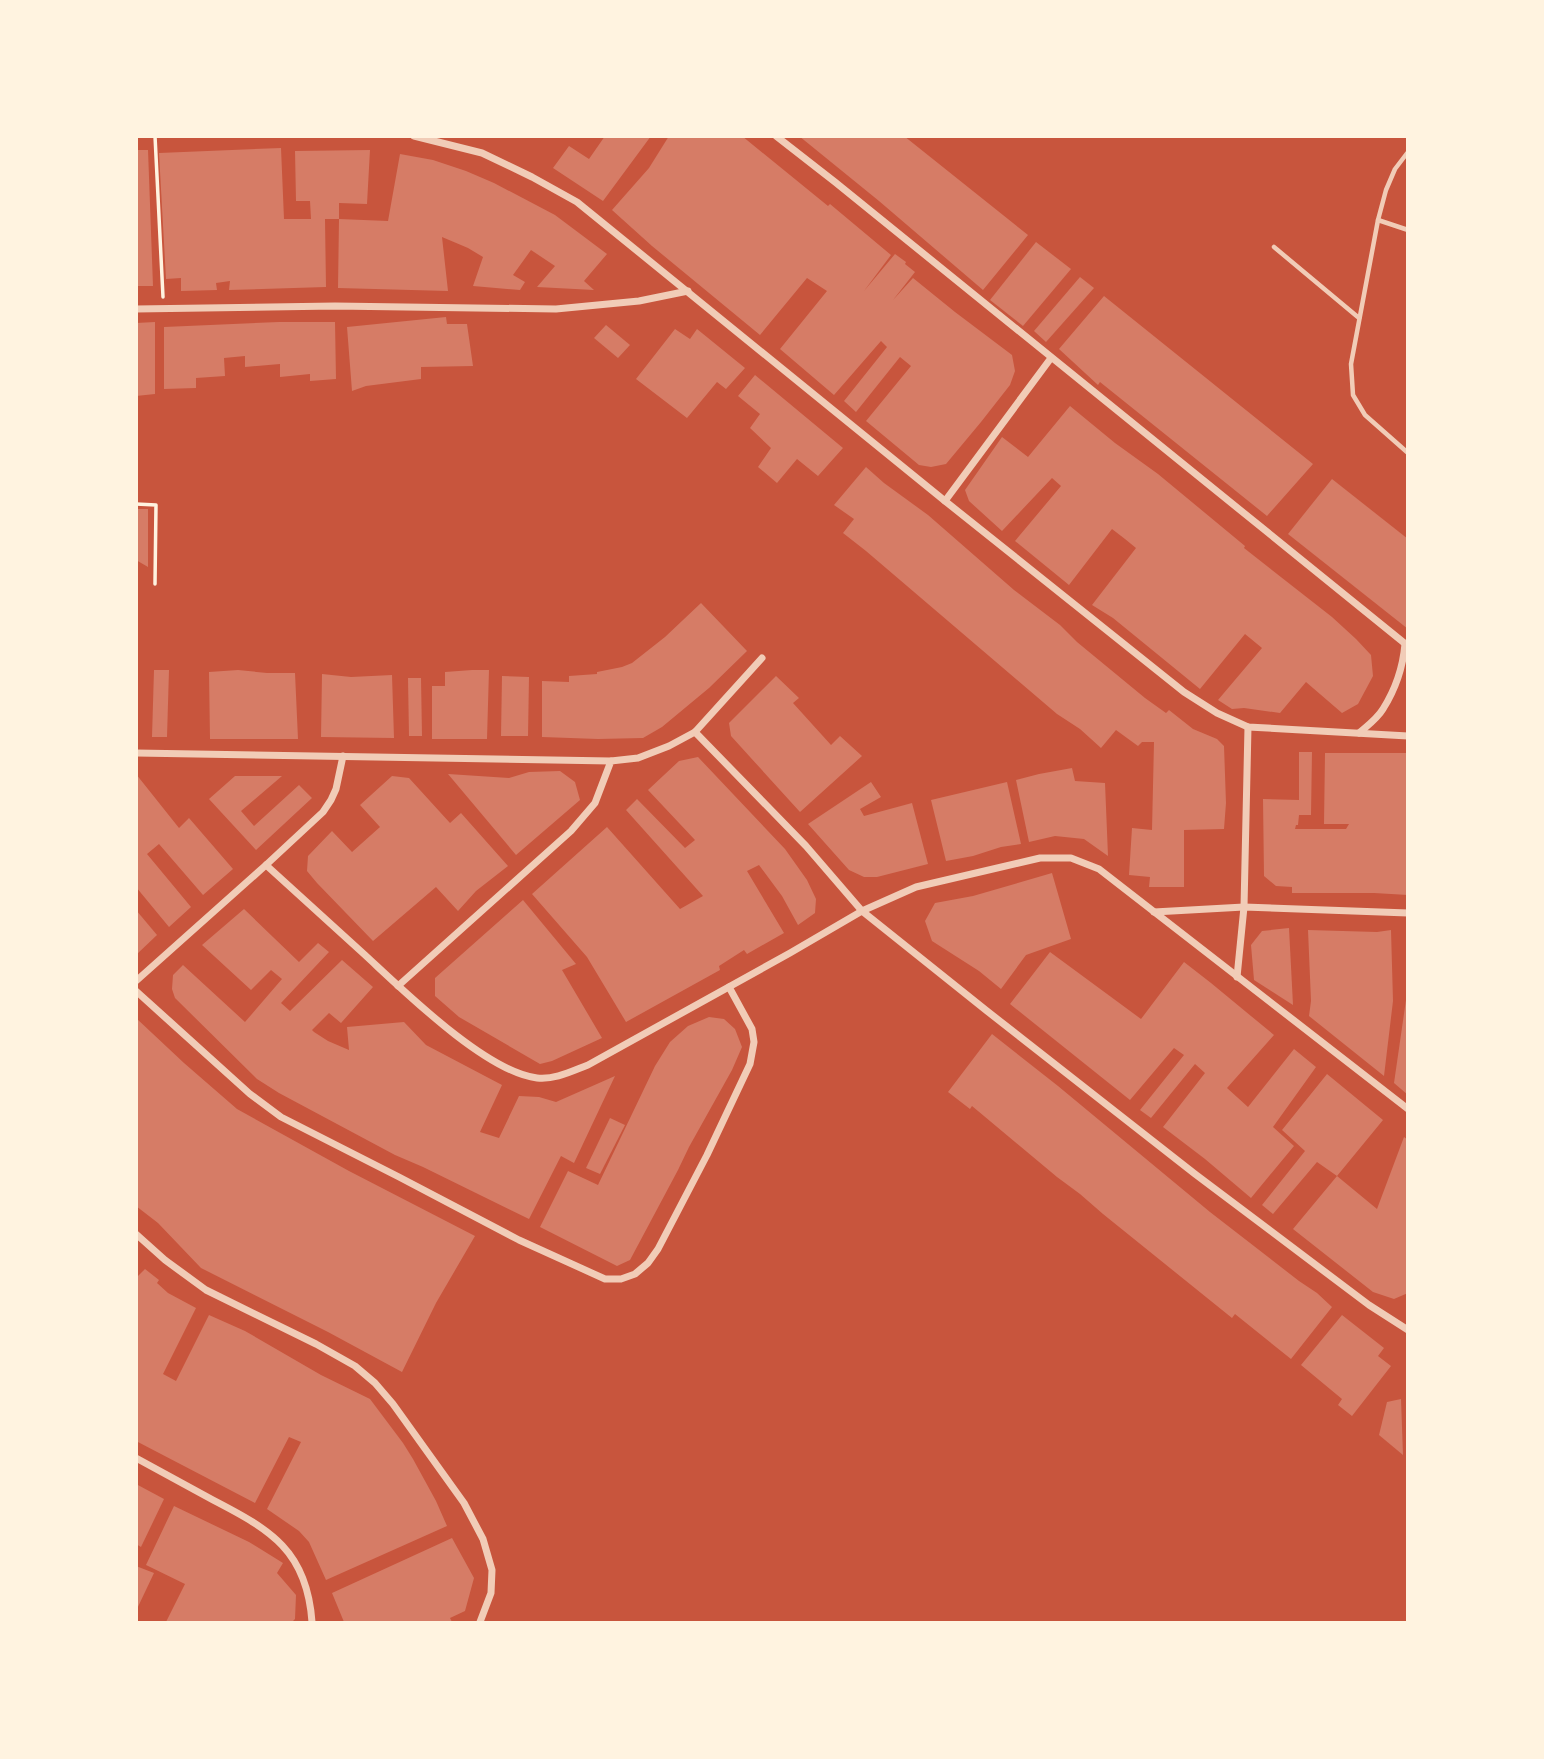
<svg xmlns="http://www.w3.org/2000/svg" width="1544" height="1759" viewBox="0 0 1544 1759" font-family="'Open Sans',sans-serif">
<rect width="100%" height="100%" fill="#c8553d"/>
<g fill="#d67c66">
<polygon points="605,136 651,136 603,201 553,168 569,146 589,159"/>
<polygon points="669,136 742,136 828,206 830,204 891,255 864,291 895,254 906,262 905,264 915,272 893,300 913,278 955,312 1012,355 1015,371 1010,385 981,422 946,464 931,467 919,465 866,421 911,366 900,357 856,412 844,401 887,347 881,341 834,395 780,349 827,291 807,278 760,335 652,246 612,210 649,168"/>
<polygon points="799,136 904,136 1028,235 983,290 879,201"/>
<polygon points="281,148 284,219 311,219 310,201 296,201 295,151 370,150 367,204 339,203 339,219 325,219 326,287 229,290 230,281 216,283 217,290 181,291 181,278 166,279 159,153"/>
<polygon points="136,150 148,150 153,286 136,286"/>
<polygon points="400,154 433,160 466,171 494,183 555,215 607,254 584,281 594,290 537,287 555,266 531,250 513,275 525,282 520,290 473,286 483,257 468,248 442,237 448,291 338,288 339,219 388,221"/>
<polygon points="1036,242 1071,269 1023,326 990,300"/>
<polygon points="1080,277 1094,288 1046,342 1034,331"/>
<polygon points="1104,296 1313,464 1267,516 1100,382 1098,385 1059,349"/>
<polygon points="446,317 447,324 467,324 473,366 421,367 421,379 366,386 352,391 347,327"/>
<polygon points="155,322 155,394 136,396 136,323"/>
<polygon points="279,322 335,322 336,379 310,381 310,374 280,377 280,364 245,367 245,356 224,358 225,376 196,378 196,388 164,389 164,327"/>
<polygon points="606,325 630,345 618,358 594,338"/>
<polygon points="675,329 690,339 697,329 745,368 726,389 717,382 687,418 636,379"/>
<polygon points="755,375 843,448 818,476 797,459 777,483 758,467 771,448 750,428 760,414 738,396"/>
<polygon points="1070,406 1115,443 1158,474 1245,546 1244,548 1332,617 1356,639 1371,655 1373,676 1358,704 1342,713 1306,682 1280,713 1244,708 1232,709 1218,700 1262,648 1245,634 1200,689 1113,618 1092,605 1136,548 1125,539 1112,529 1069,585 1015,541 1061,486 1052,478 1002,531 969,501 965,490 1002,437 1028,457"/>
<polygon points="866,467 884,483 928,515 1014,590 1060,625 1077,642 1145,698 1166,713 1169,710 1193,729 1217,739 1224,746 1226,803 1224,829 1184,830 1184,887 1149,887 1150,877 1129,875 1132,828 1152,830 1154,742 1142,742 1138,746 1116,730 1101,748 1080,729 1057,714 866,551 843,533 854,519 834,505"/>
<polygon points="1332,479 1408,539 1408,629 1288,534"/>
<polygon points="136,509 148,509 148,567 136,560"/>
<polygon points="701,603 747,651 709,688 662,727 643,738 598,739 542,737 542,681 569,682 569,676 597,674 597,672 622,667 632,663 665,637"/>
<polygon points="154,670 169,670 167,737 152,737"/>
<polygon points="238,670 267,673 295,673 298,739 210,739 209,672"/>
<polygon points="472,670 489,670 487,739 432,739 432,686 445,686 445,672"/>
<polygon points="322,674 351,677 392,675 394,738 321,737"/>
<polygon points="502,676 529,677 528,736 501,736"/>
<polygon points="776,676 799,698 793,703 831,745 840,736 862,756 800,812 731,736 729,723"/>
<polygon points="408,678 421,678 422,736 409,736"/>
<polygon points="1299,752 1312,752 1311,815 1299,815 1298,825 1296,825 1295,829 1346,829 1349,824 1324,824 1325,753 1408,753 1408,895 1374,893 1292,893 1292,887 1276,886 1264,876 1263,799 1299,800"/>
<polygon points="698,757 785,849 807,880 816,899 815,913 798,925 782,896 759,865 747,871 784,933 747,954 744,950 719,966 720,970 626,1022 587,957 532,894 607,827 680,909 703,896 626,810 637,799 685,848 695,840 648,790 679,761"/>
<polygon points="1072,768 1075,781 1105,783 1108,856 1084,839 1055,836 1029,842 1016,780 1039,774"/>
<polygon points="560,771 575,782 580,800 516,855 448,774 509,778 529,772"/>
<polygon points="136,774 179,828 189,818 233,869 203,895 159,844 147,854 191,907 169,927 136,887"/>
<polygon points="235,776 282,776 241,811 254,826 299,785 312,798 256,850 209,799"/>
<polygon points="392,776 409,778 450,823 461,813 508,866 476,891 458,911 436,887 373,941 317,883 307,871 308,856 332,831 352,852 380,827 360,805"/>
<polygon points="871,782 881,797 860,809 864,816 912,803 928,864 877,877 864,877 849,870 808,824"/>
<polygon points="1007,782 1021,844 1001,847 973,856 946,861 931,800"/>
<polygon points="1052,873 1071,939 1026,955 1001,989 979,971 932,941 925,921 935,903 973,896"/>
<polygon points="523,900 576,964 562,970 602,1038 552,1061 540,1064 459,1017 435,996 435,978"/>
<polygon points="244,909 299,962 318,943 329,952 281,1003 290,1011 342,960 373,987 341,1023 329,1013 312,1030 314,1032 328,1041 349,1050 347,1027 404,1022 426,1045 502,1085 480,1132 499,1138 519,1096 539,1097 556,1102 615,1076 574,1163 561,1156 529,1219 423,1167 395,1155 279,1093 257,1079 175,998 172,989 173,975 183,965 245,1022 282,979 271,970 251,990 202,945"/>
<polygon points="136,910 157,935 136,955"/>
<polygon points="1289,928 1293,1005 1254,980 1251,945 1262,931"/>
<polygon points="1308,930 1377,932 1391,930 1393,1001 1384,1076 1309,1016 1311,1001"/>
<polygon points="1050,952 1141,1019 1184,962 1211,983 1274,1035 1227,1088 1248,1107 1294,1049 1316,1067 1273,1127 1294,1146 1251,1198 1205,1159 1163,1127 1205,1073 1195,1064 1151,1118 1140,1110 1184,1055 1174,1048 1130,1100 1010,1004"/>
<polygon points="1406,1000 1408,1000 1408,1095 1394,1083"/>
<polygon points="709,1017 724,1019 735,1029 742,1047 732,1070 689,1147 678,1170 630,1260 617,1266 540,1227 568,1171 598,1185 655,1066 670,1042 688,1026"/>
<polygon points="136,1018 184,1063 237,1109 349,1171 475,1236 436,1303 402,1372 328,1332 201,1268 158,1223 136,1206"/>
<polygon points="992,1034 1058,1086 1210,1212 1299,1281 1317,1293 1332,1307 1291,1359 1235,1314 1232,1318 1103,1214 1080,1194 1057,1177 972,1106 970,1109 948,1092"/>
<polygon points="1327,1074 1383,1120 1337,1176 1377,1209 1404,1137 1408,1140 1408,1293 1394,1299 1373,1292 1293,1229 1337,1176 1317,1162 1273,1214 1262,1205 1305,1151 1282,1130"/>
<polygon points="610,1118 625,1125 600,1174 586,1168"/>
<polygon points="145,1269 159,1280 157,1283 168,1293 196,1308 163,1374 176,1381 209,1315 245,1331 321,1375 370,1399 403,1443 413,1459 436,1501 447,1526 326,1580 309,1542 299,1531 267,1509 301,1442 289,1437 255,1503 136,1441 136,1278"/>
<polygon points="1342,1315 1384,1348 1378,1356 1391,1366 1352,1416 1338,1405 1342,1399 1301,1365"/>
<polygon points="1401,1399 1403,1455 1379,1435 1387,1402"/>
<polygon points="136,1484 164,1499 141,1547 136,1544"/>
<polygon points="174,1506 249,1542 283,1563 277,1573 296,1595 295,1619 292,1622 166,1622 185,1584 146,1565"/>
<polygon points="452,1538 474,1578 465,1611 450,1618 452,1622 344,1622 332,1593"/>
<polygon points="136,1566 154,1573 136,1611"/>
</g>
<g fill="none" stroke-linecap="round" stroke-linejoin="round">
<g stroke="#fff3e0" stroke-width="3.5">
<polyline points="155,136 163,297"/>
<polyline points="136,504 156,505 155,584"/>
</g>
<g stroke="#f1ccb7" stroke-width="4.5">
<polyline points="1408,152 1395,169 1386,190 1378,220 1351,364 1353,395 1365,415 1408,453"/>
<polyline points="1378,220 1408,230"/>
<polyline points="1274,247 1359,318"/>
</g>
<g stroke="#f1ccb7" stroke-width="7">
<polyline points="414,136 482,153 532,177 577,202 945,501 1184,692 1217,713 1248,727 1408,736"/>
<polyline points="776,136 835,182 1408,646"/>
<polyline points="136,309 335,306 556,309 639,301 688,291"/>
<polyline points="945,501 1051,358"/>
<polyline points="695,732 806,846 862,911 987,1011 1195,1174 1369,1305 1408,1330"/>
<path d="M1359,733C1367,726 1377,719 1383,709C1395,690 1403,666 1405,644"/>
<polyline points="136,753 611,761"/>
<path d="M266,865C299,895 332,925 365,955C404,991 486,1072 537,1078C555,1080 572,1071 588,1065L790,953L862,911L916,887L1040,858H1071L1099,869L1408,1109"/>
<polyline points="1154,912 1244,907 1408,913"/>
<polyline points="1237,977 1244,907 1248,727"/>
<polyline points="136,981 266,865 323,812 331,800 336,789 343,756"/>
<polyline points="398,986 571,831 595,803 611,761 638,758 669,746 695,732 762,658"/>
<polyline points="136,991 250,1094 281,1117 399,1177 519,1240 605,1279 621,1279 635,1274 648,1263 658,1249 707,1155 750,1064 754,1042 752,1029 729,987"/>
<polyline points="136,1234 165,1260 206,1290 316,1344 355,1366 375,1383 393,1404 464,1503 483,1539 492,1570 491,1593 480,1622"/>
<path d="M136,1458C162,1472 187,1486 213,1500C271,1530 307,1551 312,1622"/>
</g>
</g>
<rect width="1544" height="1759" fill="none" stroke="#fff3e0" stroke-width="276"/>
</svg>
